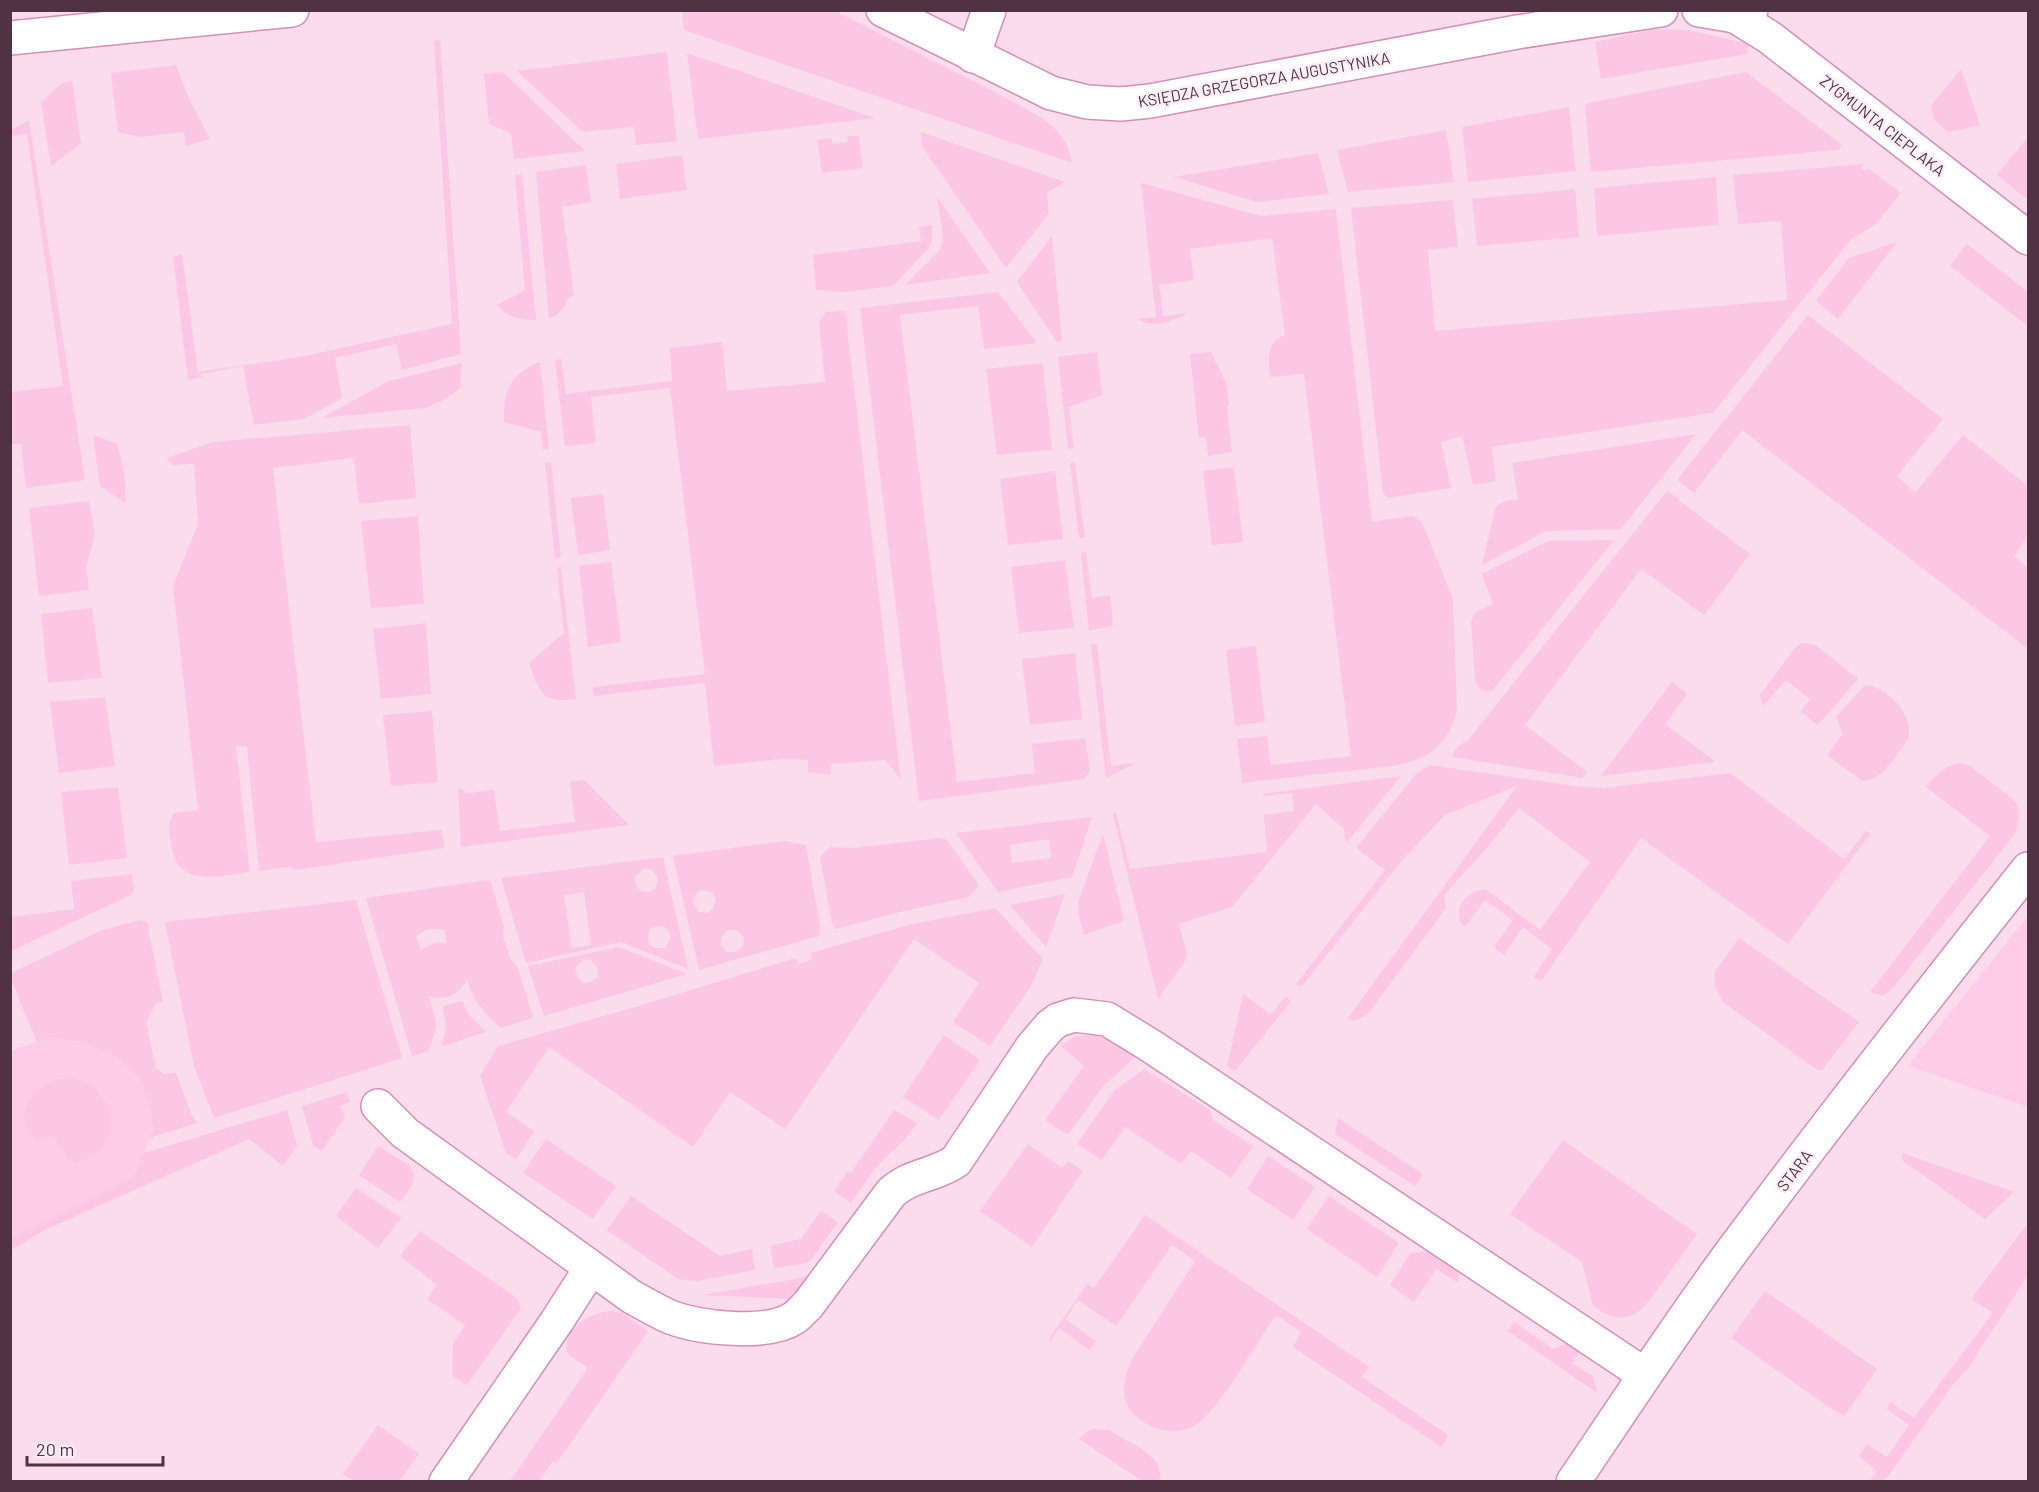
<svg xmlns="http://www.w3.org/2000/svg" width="2039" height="1492" viewBox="0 0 2039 1492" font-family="Barlow,sans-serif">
<rect width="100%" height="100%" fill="#fbdced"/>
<g fill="#fecce8">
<polygon points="2028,916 2028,1107 1909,1066 1911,1062"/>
<polygon points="52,1037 85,1043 117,1057 140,1078 151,1112 153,1130 141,1161 133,1178 11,1250 10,1051"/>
</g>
<g fill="#fcc6e5" fill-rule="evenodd">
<polygon points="682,11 835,11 997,93 1044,119 1056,130 1067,145 1072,163 684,30"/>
<polygon points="1672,29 1694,31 1748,44 1747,54 1601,79 1595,42 1651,30"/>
<polygon points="434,40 440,41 461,354 402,370 396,344 335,358 342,398 304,419 254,425 243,366 201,374 201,378 188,380 173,257 182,254 198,372 300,357 452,324"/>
<polygon points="667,52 677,141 636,145 634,127 583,132 517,71"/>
<polygon points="687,53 875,118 698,139"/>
<polygon points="176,65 189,99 210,139 186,146 184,132 141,137 118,132 111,73"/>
<polygon points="1961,69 1980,125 1948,132 1934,120 1931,106"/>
<polygon points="503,72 585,151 514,159 511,133 489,124 484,74"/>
<polygon points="1746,72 1842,145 1838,150 1591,172 1585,106 1588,103"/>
<polygon points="72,80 81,143 51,166 41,102 61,84"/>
<polygon points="1569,107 1576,171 1468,182 1462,127"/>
<polygon points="29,120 85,480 26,488 21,444 11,444 11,392 63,386 27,134 11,136 11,130"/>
<polygon points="1446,130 1454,182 1348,192 1337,150"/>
<polygon points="921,132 1065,182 1047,193 1049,213 1006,268 922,146"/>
<polygon points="847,136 859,136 863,168 822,173 817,140 831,138 833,144 848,142"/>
<polygon points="2028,137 2028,200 1997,175"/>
<polygon points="1318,153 1329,194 1257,202 1174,177"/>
<polygon points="682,155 687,190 620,199 616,164"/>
<polygon points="1864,164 1861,168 1865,171 1868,168 1901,193 1875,225 1851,239 1713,413 1492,447 1496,481 1473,485 1462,436 1441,442 1451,488 1388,498 1383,493 1351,208 1453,200 1458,247 1428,250 1435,331 1787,300 1781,221 1738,224 1733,175"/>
<path d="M586,165L591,202L562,207L574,296L569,297C564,306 560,316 549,318L536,172Z"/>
<path d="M515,175H522L536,320C519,320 508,318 497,305L525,290Z"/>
<polygon points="1716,177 1719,225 1597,236 1594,188"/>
<path d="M1141,183L1261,216L1336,209L1372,522L1412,516L1422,522L1453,599L1457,710C1447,747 1429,759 1393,766L1242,783L1237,739L1267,736L1271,765L1351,756L1304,374L1270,377C1269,359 1265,343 1285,335L1272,238L1190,249L1194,280L1159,285L1163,316L1188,313C1173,321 1153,329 1137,319L1156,317Z"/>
<polygon points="1575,189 1579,237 1477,246 1472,199"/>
<polygon points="937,197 990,273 905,285 941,249 943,235"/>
<polygon points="932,225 932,241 928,249 893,286 845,292 816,290 813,255 921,241 919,227"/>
<polygon points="1052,236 1062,341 1057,342 1017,282"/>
<polygon points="1897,242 1838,319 1816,301 1849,258"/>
<polygon points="1967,244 2028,292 2028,326 1950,266"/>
<polygon points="998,292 1037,343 984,349 978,306 900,315 957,782 1035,773 1032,744 1085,738 1090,771 1085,779 919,801 860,308"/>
<polygon points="845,311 901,780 886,760 830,764 831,775 808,772 808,760 782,759 714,766 705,683 593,696 593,687 705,674 670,388 591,397 596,443 565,446 555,360 561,359 566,394 672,381 670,348 722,342 727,391 825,382 819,322 826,312"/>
<polygon points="1808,315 1943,419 1897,476 1915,493 1963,435 2028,486 2028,535 2014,556 2028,568 2028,649 1742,430 1694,493 1677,480"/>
<polygon points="1097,352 1102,395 1069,407 1074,448 1068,449 1058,357"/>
<polygon points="1211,352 1226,382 1229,405 1227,406 1232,452 1208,456 1206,437 1199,438 1190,354"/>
<path d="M540,362L549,449H543L541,432L504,422C503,390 509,375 540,362Z"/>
<polygon points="462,363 460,388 446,399 425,408 322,418 389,381"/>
<polygon points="1043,363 1052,450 997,455 986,369"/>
<path d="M410,425L416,498L359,504L354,458L273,468L316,842L442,830L444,848L295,870L290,867L259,871L247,746L236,747L250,872C221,876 179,888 172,849C169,832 167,829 173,813L198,810L173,586L198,524L194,464L172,465L167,458L213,442Z"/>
<path d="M1696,434L1621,529L1546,531L1482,565L1495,509C1500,500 1509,501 1518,499L1512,463Z"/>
<path d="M93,435L117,444C123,464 127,482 125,503L100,486Z"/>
<polygon points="551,462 561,557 555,558 545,463"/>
<polygon points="1070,463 1075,463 1085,537 1079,538"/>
<polygon points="1234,467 1243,542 1212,545 1203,471"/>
<polygon points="1055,471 1063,539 1008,545 1000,479"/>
<polygon points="1667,491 1750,554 1704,615 1641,569 1525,725 1587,772 1583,778 1452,757 1454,750 1469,739"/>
<polygon points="603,494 610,550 578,555 571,498"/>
<polygon points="89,501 95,535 86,567 89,590 39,596 29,508"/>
<polygon points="418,516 424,604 371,608 361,521"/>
<polygon points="1614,540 1493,690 1486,691 1479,688 1475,681 1471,621 1476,612 1493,604 1482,574 1548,541"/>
<polygon points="1086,552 1092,598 1110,595 1113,625 1089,631 1081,553"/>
<polygon points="1065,560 1074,628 1019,633 1011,567"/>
<polygon points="611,562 621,642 588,647 579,566"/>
<path d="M561,567L576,699C542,704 539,692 529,663L564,633L557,568Z"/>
<polygon points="92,608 102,678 48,683 41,614"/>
<polygon points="426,623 431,694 381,699 373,629"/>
<polygon points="1807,643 1817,646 1858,679 1818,725 1801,712 1810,699 1786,680 1763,706 1760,695 1794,649 1800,644"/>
<polygon points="1097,644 1111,766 1136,763 1106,778 1091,645"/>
<polygon points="1256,646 1265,722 1235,726 1226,650"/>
<polygon points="1075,653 1082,719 1030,725 1022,659"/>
<polygon points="1672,682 1687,694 1665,724 1716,762 1601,776"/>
<path d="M1865,685C1887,686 1915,716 1908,739C1896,755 1884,780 1862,781L1827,755L1843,734L1836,717Z"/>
<polygon points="105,697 115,766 59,773 50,702"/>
<polygon points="432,711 438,782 391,786 383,715"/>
<path d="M1959,763L1970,766L2010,797L2018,806L2019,820L2014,835L1892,989L1883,996L1870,992L1990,836L1926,787C1936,775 1944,766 1959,763Z"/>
<path d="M1430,765L1575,786L1604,788L1730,773L1844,859L1866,831L1870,834L1788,944L1641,838L1541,981L1534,977L1552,949L1523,927L1504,955L1494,947L1513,920L1485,900L1465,927C1448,912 1469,887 1487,890L1540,930L1590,862L1519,808L1492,842L1444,895L1446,908L1367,1015L1353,1021L1348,1018L1517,786L1445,815L1405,857L1302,986L1296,984L1385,870L1356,848L1416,774Z"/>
<polygon points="1401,776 1347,842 1345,839 1344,829 1316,804 1232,907 1179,924 1187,954 1185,961 1158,999 1113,814 1116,813 1130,869 1267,852 1264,815 1294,811 1292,793 1263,796 1263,794"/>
<polygon points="584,780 629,825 461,847 458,787 468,793 494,790 500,831 575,822 570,782"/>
<polygon points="118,787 127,858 69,865 61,792"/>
<path d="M1092,817L1072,877L998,892L956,833ZM1049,839L1051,858L1012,863L1010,845Z"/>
<polygon points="1103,834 1124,921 1084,935 1079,916 1078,902"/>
<polygon points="940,838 947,840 979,885 969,897 908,910 836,929 832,923 820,857 830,847 852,848"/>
<path d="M784,841L806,845L820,926L819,936L699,970L673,856ZM701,890L712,892L716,899L713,909L707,913L699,912L693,903L695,895ZM728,930H737L744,938L743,946L735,952H727L721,946V938Z"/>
<path d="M663,857L688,969L621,942L526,963L501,878ZM643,869H651L658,877L656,888L649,892L641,891L636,886L635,877ZM584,892L591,945L572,948L564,895ZM655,926H663L669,931L671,938L665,948H654L648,942L649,930Z"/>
<polygon points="132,874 134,890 129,896 11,951 11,917 74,909 71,881"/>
<path d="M487,880L491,882L504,927L503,936L507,949L511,960L518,968L533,1018L501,1028C484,1014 473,1000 467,979C459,996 445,1001 428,996C437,1019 439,1027 428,1051L412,1056L366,898ZM428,929H444L447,943C436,942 430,944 421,950L416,936Z"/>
<polygon points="1065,894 1046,947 1010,905"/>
<polygon points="356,900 402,1058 214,1118 194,1066 165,922"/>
<polygon points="995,908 1043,959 1031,986 990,1046 953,1022 979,983 914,939 785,1129 730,1092 693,1147 549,1047 506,1112 534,1131 516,1160 506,1153 480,1076 498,1046 635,1007 796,958 798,964 812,960 811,953 908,925"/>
<polygon points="141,920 147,922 163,1002 156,1004 150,1013 146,1023 156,1068 164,1074 176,1073 191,1114 197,1123 149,1138 153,1130 151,1112 140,1078 117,1057 85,1043 52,1037 37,1042 10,977 11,973 102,930"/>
<polygon points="1739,938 1859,1022 1822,1070 1817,1070 1723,1002 1715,986 1714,973"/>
<path d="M619,947L687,974L544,1016L528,966ZM583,960H591L598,969V977L589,983L582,982L575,973L577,965Z"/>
<polygon points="1243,994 1271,1015 1286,996 1291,1001 1235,1071 1227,1066"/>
<polygon points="462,1001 469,1015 486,1032 442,1046 446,1028 443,1006"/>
<polygon points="1091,1034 1111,1039 1139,1054 1103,1086 1068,1135 1045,1120 1084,1066 1061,1046 1074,1037"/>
<polygon points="944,1035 980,1060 939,1120 903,1097"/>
<polygon points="1144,1069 1210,1110 1213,1120 1253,1146 1231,1178 1191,1151 1181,1164 1125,1127 1102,1160 1077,1144 1114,1091"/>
<path d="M56,1079C63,1079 72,1078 79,1080C107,1087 120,1128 101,1149C96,1155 84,1159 77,1163L67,1159L53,1135L36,1143C33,1136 27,1127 25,1120C22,1099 40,1087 56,1079Z"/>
<polygon points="347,1092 350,1102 340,1106 345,1117 322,1151 313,1145 302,1106"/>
<polygon points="287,1110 297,1145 283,1166 249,1139 40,1232 11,1250 11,1239 133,1178 144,1153"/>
<polygon points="894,1110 917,1123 905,1139 875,1168 851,1203 834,1191 848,1171 851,1173"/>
<polygon points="1338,1118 1423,1174 1415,1186 1335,1134"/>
<polygon points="546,1139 616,1186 593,1219 523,1173"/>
<path d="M1563,1140L1697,1234C1686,1249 1675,1265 1664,1280C1643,1310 1630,1332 1593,1306L1582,1262L1510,1214Z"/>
<polygon points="1028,1144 1062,1168 1068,1161 1083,1171 1032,1247 980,1211"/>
<polygon points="378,1146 409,1165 414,1175 412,1185 400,1202 359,1175"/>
<polygon points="1902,1153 2014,1192 1985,1219 1902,1160"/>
<polygon points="1268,1156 1315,1187 1293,1220 1247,1189"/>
<polygon points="356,1188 401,1218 378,1248 336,1216"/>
<polygon points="631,1196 720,1256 752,1249 755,1270 697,1281 678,1279 607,1230"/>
<polygon points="1329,1196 1399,1243 1377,1277 1307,1229"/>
<polygon points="821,1211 838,1222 811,1260 806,1263 774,1268 770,1246 801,1239"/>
<path d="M1145,1215L1369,1367L1362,1377L1448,1435L1441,1447L1293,1347L1301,1332L1276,1315C1257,1341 1216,1418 1190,1428C1170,1436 1149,1429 1135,1415C1118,1398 1124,1378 1132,1359L1195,1261L1172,1245L1116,1326L1078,1300L1065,1319L1096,1341L1089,1350L1059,1328L1050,1341L1049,1339L1087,1284L1094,1288Z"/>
<polygon points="2028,1223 2028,1275 1968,1368 1952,1386 1889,1475 1882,1481 1870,1481 1877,1471 1859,1456 1867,1444 1887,1457 1909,1425 1887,1409 1890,1402 1914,1418 1993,1313 1971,1299"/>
<polygon points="420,1231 517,1298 521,1308 467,1385 452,1375 453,1344 465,1325 427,1299 437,1285 400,1256"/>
<polygon points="1432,1247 1459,1268 1458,1283 1436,1269 1414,1302 1390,1285 1411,1253 1429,1251"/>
<polygon points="818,1275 791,1299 702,1295"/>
<polygon points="1765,1291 1877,1369 1844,1416 1827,1406 1731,1338"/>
<path d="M611,1311L622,1313L648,1331L557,1463L553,1461L539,1481H510L588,1368L569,1355L566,1350C566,1326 590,1313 611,1311Z"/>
<polygon points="1514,1322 1553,1349 1565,1344 1583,1348 1572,1363 1593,1376 1597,1393 1508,1331"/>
<polygon points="378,1425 419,1454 399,1481 354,1481 343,1474"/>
<polygon points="1093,1429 1109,1430 1142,1449 1156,1461 1161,1475 1159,1481 1142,1481 1079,1439 1085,1433"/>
</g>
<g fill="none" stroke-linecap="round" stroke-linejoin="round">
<g stroke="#d68eb8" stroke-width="36">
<g id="minor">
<polyline points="883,10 1051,93 1087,102 1121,104 1150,101 1517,32 1661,10"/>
<polyline points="1699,10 1735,16 1751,10"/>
<polyline points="1735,16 1769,37 2028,238"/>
<polyline points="10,38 292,10"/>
<polyline points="973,56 989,10"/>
<path d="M378,1106L405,1133L632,1297C645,1304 657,1311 670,1317C699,1328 767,1336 794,1318C799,1315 803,1309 808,1305L891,1193C911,1174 935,1176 956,1161L1032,1047L1050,1026L1058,1020L1074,1015L1107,1019L1151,1046L1645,1375"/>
<polyline points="446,1482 557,1321 591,1268"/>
<path d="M1573,1482C1626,1404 1677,1326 1733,1250C1829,1121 1928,995 2028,869"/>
</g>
</g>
<use href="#minor" stroke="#fff" stroke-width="33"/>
</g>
<g text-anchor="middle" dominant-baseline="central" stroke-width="5" stroke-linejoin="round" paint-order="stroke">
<g font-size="16" fill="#503243" stroke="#feeef6">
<text transform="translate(1264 79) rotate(-10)">KSIĘDZA GRZEGORZA AUGUSTYNIKA</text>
<text transform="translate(1883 125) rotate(38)">ZYGMUNTA CIEPLAKA</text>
<text transform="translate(1794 1170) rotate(-53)">STARA</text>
</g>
</g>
<rect width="2039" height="1492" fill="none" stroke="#503243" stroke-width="24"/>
<path d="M27 1456v9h136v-9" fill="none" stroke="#503243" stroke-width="3"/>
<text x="36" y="1456" font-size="18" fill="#503243" stroke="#feeef6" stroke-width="4.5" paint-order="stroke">20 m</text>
</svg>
